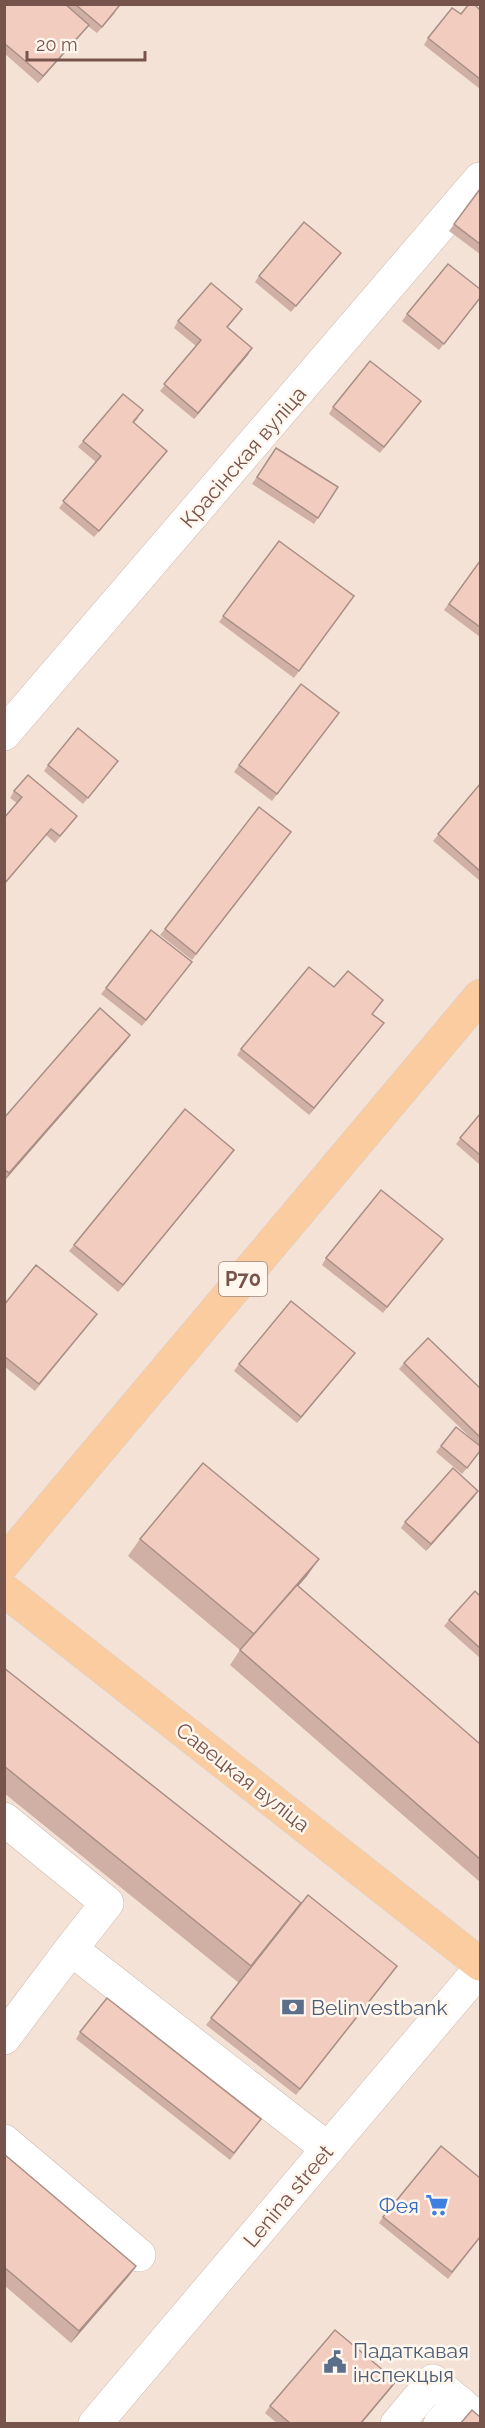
<svg xmlns="http://www.w3.org/2000/svg" width="485" height="2428" viewBox="0 0 485 2428" font-family="Raleway,sans-serif">
<rect width="100%" height="100%" fill="#fdf1e7"/>
<rect fill="#f4e2d6" x="5" y="5" width="475" height="2418"/>
<g fill="none" stroke-linecap="round" stroke-linejoin="round">
<g stroke="#d1baaf" stroke-width="34">
<g id="minor">
<polyline points="4,734 480,179"/>
<polyline points="4,1819 107,1903 71,1949 328,2149"/>
<polyline points="4,2038 71,1949"/>
<polyline points="4,2141 139,2255"/>
<polyline points="95,2424 480,1969"/>
<polyline points="397,2424 433,2381 480,2420"/>
<polyline points="440,2424 459,2402"/>
</g>
</g>
<g stroke="#d9cfcd" stroke-width="34">
<g id="major">
<polyline points="4,1563 480,996"/>
<polyline points="4,1590 480,1964"/>
</g>
</g>
<use href="#minor" stroke="#fff" stroke-width="33"/>
<use href="#major" stroke="#fbcca0" stroke-width="33"/>
</g>
<g fill="#d0afa4">
<polygon points="4,4 117,4 115,13 97,33 88,26 38,83 4,53"/>
<polygon points="480,10 480,89 424,45 428,38 461,14"/>
<polygon points="480,189 480,254 449,231"/>
<polygon points="341,253 291,312 255,282 259,276"/>
<polygon points="480,298 439,350 402,321 407,314"/>
<polygon points="238,315 227,328 252,348 194,419 160,391 196,346 174,328 178,321"/>
<polygon points="421,401 380,453 329,414 333,407"/>
<polygon points="139,417 134,423 167,451 94,537 59,508 96,462 78,447 83,441"/>
<polygon points="276,448 338,487 314,524 252,484"/>
<polygon points="279,541 354,596 294,678 219,622"/>
<polygon points="480,561 480,637 444,610"/>
<polygon points="339,713 272,801 234,772 239,765"/>
<polygon points="48,765 113,767 83,804 44,771"/>
<polygon points="480,784 480,881 433,841"/>
<polygon points="14,791 77,816 55,843 46,835 17,803 10,798"/>
<polygon points="291,832 192,960 160,935 165,929"/>
<polygon points="187,968 142,1026 101,994 106,988"/>
<polygon points="334,987 384,1023 309,1115 237,1055 241,1049"/>
<polygon points="126,1041 5,1180 4,1179 4,1118"/>
<polygon points="480,1114 480,1165 456,1144"/>
<polygon points="234,1150 118,1292 69,1251 74,1245"/>
<polygon points="438,1245 383,1313 322,1265 326,1258"/>
<polygon points="4,1305 97,1314 35,1391 4,1366"/>
<polygon points="350,1359 297,1423 234,1371 239,1364"/>
<polygon points="404,1363 480,1388 480,1452 462,1474 436,1452 441,1446 473,1440 399,1369"/>
<polygon points="474,1497 426,1551 401,1528 405,1522"/>
<polygon points="140,1539 307,1576 298,1586 480,1744 480,1882 230,1665 240,1650 128,1556"/>
<polygon points="480,1596 480,1658 444,1626 449,1620"/>
<polygon points="4,1668 301,1903 393,1972 296,2095 206,2025 239,1983 4,1793"/>
<polygon points="80,2032 261,2119 230,2160 76,2039"/>
<polygon points="4,2154 136,2266 128,2277 71,2343 4,2285"/>
<polygon points="383,2217 480,2238 448,2279 379,2223"/>
<polygon points="396,2381 361,2424 278,2424 265,2413 270,2406"/>
</g>
<g fill="#a98f86">
<polygon points="89,25 84,31 38,83 43,76"/>
<polygon points="252,348 248,355 194,419 198,413"/>
<polygon points="51,829 46,835 4,885 4,884"/>
<polygon points="384,1023 379,1029 309,1115 314,1108"/>
<polygon points="130,1035 126,1041 5,1180 9,1173"/>
<polygon points="234,1150 229,1156 118,1292 123,1285"/>
<polygon points="355,1353 350,1359 297,1423 301,1417"/>
<polygon points="478,1491 474,1497 426,1551 431,1544"/>
<polygon points="319,1559 307,1576 242,1651 254,1634"/>
<polygon points="136,2266 128,2277 71,2343 79,2331"/>
<polygon points="396,2381 392,2387 361,2424 360,2424"/>
</g>
<g fill="#f2ccbf" stroke="#a98f86" stroke-width="1.5">
<polygon points="4,4 65,4 89,25 43,76 4,43"/>
<polygon points="75,4 117,4 119,6 102,27"/>
<polygon points="469,4 474,4 480,10 480,79 428,38 452,8 461,14"/>
<polygon points="480,189 480,244 454,224"/>
<polygon points="304,222 341,253 296,306 259,276"/>
<polygon points="448,264 480,289 480,298 444,344 407,314"/>
<polygon points="211,283 242,309 227,327 252,348 198,413 164,384 201,340 178,321"/>
<polygon points="370,361 421,401 384,447 333,407"/>
<polygon points="123,394 143,410 133,422 167,451 99,531 63,501 101,456 83,441"/>
<polygon points="276,448 338,487 318,518 257,477"/>
<polygon points="279,541 354,596 299,671 223,616"/>
<polygon points="480,561 480,627 449,604"/>
<polygon points="301,684 339,713 277,794 239,765"/>
<polygon points="78,728 118,761 88,798 48,765"/>
<polygon points="28,775 77,816 60,836 51,829 4,884 4,818 22,797 14,791"/>
<polygon points="480,784 480,871 438,834"/>
<polygon points="259,807 291,832 196,954 165,929"/>
<polygon points="151,930 192,962 146,1020 106,988"/>
<polygon points="309,967 334,987 348,971 383,1000 372,1014 384,1023 314,1108 241,1049"/>
<polygon points="100,1008 130,1035 9,1173 4,1169 4,1118"/>
<polygon points="185,1109 234,1150 123,1285 74,1245"/>
<polygon points="480,1114 480,1155 460,1138"/>
<polygon points="381,1190 443,1239 387,1307 326,1258"/>
<polygon points="36,1265 97,1314 39,1384 4,1356 4,1305"/>
<polygon points="291,1301 355,1353 301,1417 239,1364"/>
<polygon points="428,1338 480,1388 480,1437 404,1363"/>
<polygon points="456,1427 480,1446 480,1451 467,1468 441,1446"/>
<polygon points="203,1463 319,1559 254,1634 140,1539"/>
<polygon points="453,1468 478,1491 431,1544 405,1522"/>
<polygon points="297,1585 480,1744 480,1859 240,1650"/>
<polygon points="475,1591 480,1596 480,1648 449,1620"/>
<polygon points="4,1668 301,1903 251,1966 4,1766"/>
<polygon points="308,1895 397,1966 300,2089 211,2018"/>
<polygon points="107,1998 261,2119 234,2153 80,2032"/>
<polygon points="441,2146 480,2178 480,2237 452,2272 383,2217"/>
<polygon points="4,2154 136,2266 79,2331 4,2267"/>
<polygon points="335,2330 396,2381 360,2424 291,2424 270,2406"/>
<polygon points="472,2410 480,2417 480,2424 460,2424"/>
</g>
<defs>
<g id="bank-bare" transform="scale(1.8)"><path d="M-6-4H6V4H-6ZM0-2.3a2.3 2.3 0 1 0 0 4.6a2.3 2.3 0 1 0 0-4.6Z" fill="#5c6f8a" stroke="#fff6ee" stroke-width="2.5" paint-order="stroke"/></g>
<g id="supermarket-bare" transform="scale(1.8)"><path d="M-6-5.5h2.5l.6 2H6L4.5 2H-2.5L-4.4-4H-6ZM-1.5 3.2a1.3 1.3 0 1 0 .1 0ZM3 3.2a1.3 1.3 0 1 0 .1 0Z" fill="#3f7fe0" stroke="#fff6ee" stroke-width="2.5" paint-order="stroke"/></g>
<g id="civic-bare" transform="scale(1.8)"><path d="M-.6-6.5H3V-4.5H.6V-3L4-1V1h2V6H-6V1h2V-1L-.6-3ZM-1.2 2.5V6h2.4V2.5Z" fill="#5c6f8a" stroke="#fff6ee" stroke-width="2.5" paint-order="stroke"/></g>
</defs>
<g fill-rule="evenodd">
<use href="#bank-bare" x="293" y="2007"/>
<use href="#supermarket-bare" x="437" y="2205"/>
<use href="#civic-bare" x="335" y="2362"/>
</g>
<g text-anchor="middle" dominant-baseline="central" stroke-width="5" stroke-linejoin="round" paint-order="stroke">
<rect fill="#fff6ee" stroke="#a0857c" stroke-width="1.5" x="219" y="1262" width="48" height="34" rx="4.5"/>
<g font-size="20" font-weight="bold" fill="#77544b">
<text x="243" y="1279">Р70</text>
</g>
<g font-size="21" fill="#77544b" stroke="#fff6ee">
<text transform="translate(243 457) rotate(-49)">Красінская вуліца</text>
<text transform="translate(243 1777) rotate(38)">Савецкая вуліца</text>
<text transform="translate(288 2196) rotate(-50)">Lenina street</text>
</g>
<g font-size="21" fill="#4e5e75" stroke="#fff6ee" text-anchor="start">
<text x="311" y="2007">Belinvestbank</text>
<text x="353" y="2350">Падаткавая<tspan x="353" dy="24">інспекцыя</tspan></text>
</g>
<g font-size="21" fill="#366cbe" stroke="#fff6ee" text-anchor="end">
<text x="419" y="2205">Фея</text>
</g>
</g>
<rect width="485" height="2428" fill="none" stroke="#77544b" stroke-width="12"/>
<path d="M27 51v9h118v-9" fill="none" stroke="#77544b" stroke-width="3"/>
<text x="36" y="51" font-size="18" fill="#77544b" stroke="#fff6ee" stroke-width="4.5" paint-order="stroke">20 m</text>
</svg>
